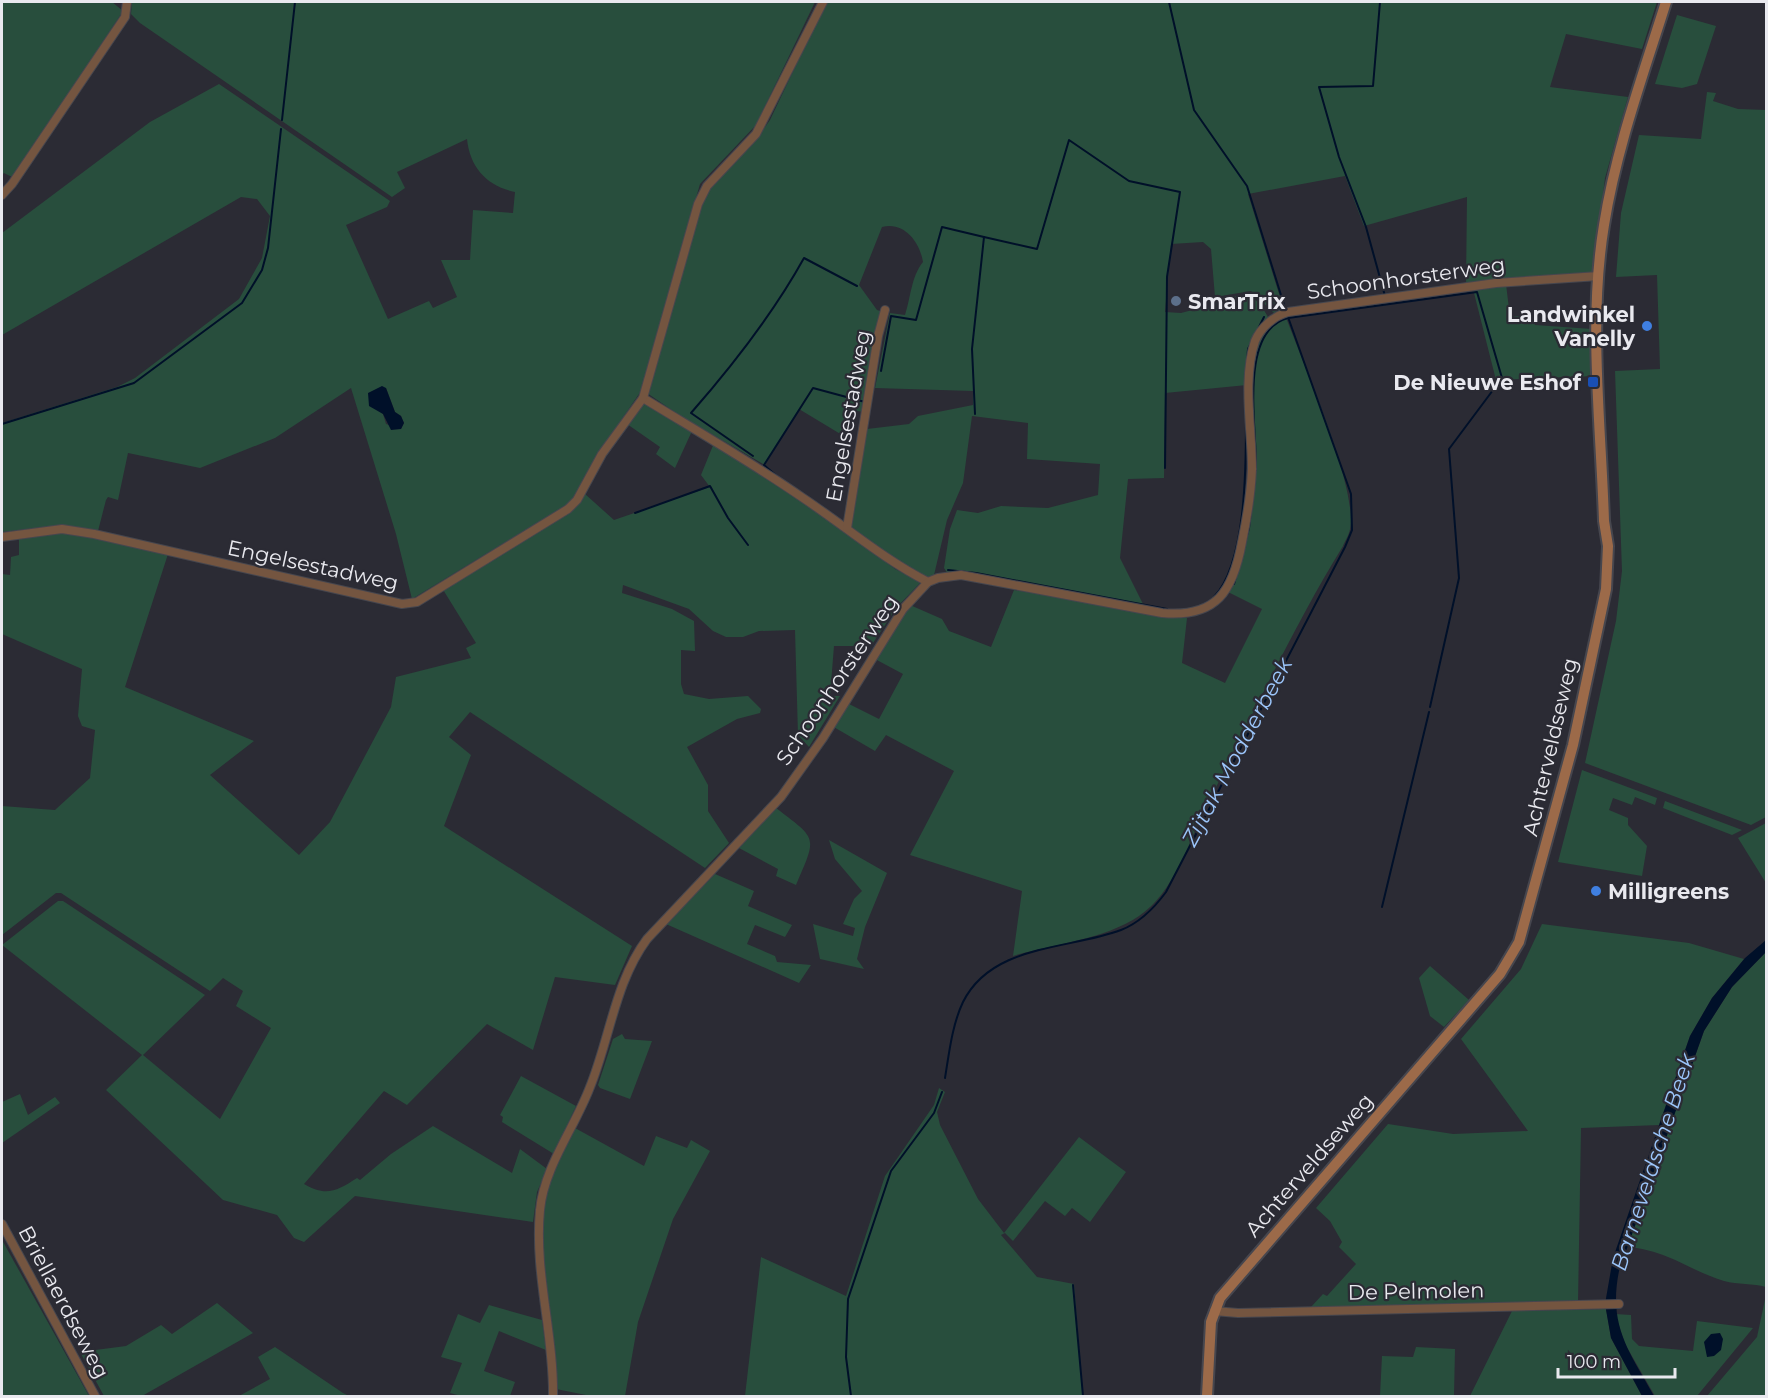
<svg xmlns="http://www.w3.org/2000/svg" width="1768" height="1398" viewBox="0 0 1768 1398" font-family="Montserrat,sans-serif">
<rect width="100%" height="100%" fill="#2b2b34"/>
<g fill="#284e3d" fill-rule="evenodd">
<polygon points="2,2 112,2 123,11 14,178 4,173 2,175"/>
<path d="M132,2H815L756,125L700,184L641,391L596,457L571,502L412,599L396,534L351,388L275,438L200,468L128,453L118,500L108,497L106,500L98,531L52,526L2,532V423L117,387L135,378L239,299L262,258L270,216L257,199L241,197L2,335V233L150,122L219,84L390,201L387,207L346,225L388,319L429,301L433,308L457,297L441,260H470L473,210L513,213L515,192C487,186 470,168 467,139L397,172L405,188L392,197L140,23L131,14ZM386,388L395,412L401,416L404,423L401,429L386,424L383,414L376,408Z"/>
<path d="M826,2H1657L1642,49L1566,34L1550,87L1628,97L1605,178L1594,272L1466,284L1467,197L1364,226L1345,176L1248,194L1284,310L1274,313L1251,291L1215,297L1211,249L1203,242L1171,244L1165,312L1181,313L1215,304V300C1244,295 1252,288 1268,317L1256,336L1247,385L1165,393L1164,478L1128,479L1120,558L1145,608L948,574L944,568L950,529L957,510L978,513L1001,506L1048,508L1098,495L1100,464L1027,459L1028,423L972,416L963,483L947,520L934,575L927,578L909,569L851,528L867,429L909,424L918,416L973,405V391L875,388L890,313L905,315C911,297 911,277 923,262C920,242 904,221 882,227L859,285L877,310L883,312L864,412L851,410L847,438L799,409L765,465L679,415L647,393L701,193L760,134L770,120Z"/>
<polygon points="1677,15 1716,26 1697,84 1682,88 1655,84"/>
<polygon points="1707,92 1716,93 1713,101 1738,109 1766,110 1766,817 1751,825 1585,763 1616,621 1622,571 1615,371 1660,369 1657,275 1616,277 1621,213 1639,135 1701,139"/>
<polygon points="1506,284 1510,317 1534,314 1535,325 1592,329 1594,376 1496,380 1473,289"/>
<path d="M1285,315C1301,358 1359,490 1350,529C1349,535 1345,541 1343,546C1292,629 1251,719 1207,805C1189,841 1174,893 1139,916C1103,940 1053,944 1013,956L1022,891L910,855L954,771L886,735L875,751L832,726L847,703L879,719L903,674L875,659L910,605L942,619L949,631L991,647L1014,590L1187,618L1182,663L1225,683L1262,609L1228,592C1247,548 1251,483 1253,435C1255,403 1246,370 1259,340C1265,328 1274,322 1285,315Z"/>
<polygon points="642,403 647,403 692,431 675,468 656,454 660,447 627,424"/>
<path d="M714,443L840,526L895,569L921,582L897,607L871,646H834L830,696H840L809,747L798,735L795,630L759,631L743,637H726L713,631L689,609L623,585L622,593L672,609L694,621L695,651L681,650V684L684,694L709,699L748,696L761,709L760,713L737,719L687,747L708,785V811L729,843L705,868L470,712L449,737L471,755L444,826L632,946L615,985L555,977L533,1050L487,1024L407,1105L384,1091L304,1184C326,1197 337,1191 357,1178L360,1180L391,1154L433,1126L512,1173L520,1149L547,1169L537,1192L533,1222L355,1196L304,1242L294,1238L277,1215L223,1200L106,1090L142,1055L2,945L58,901H63L205,995L143,1055L220,1119L271,1028L236,1006L243,991L223,978L210,991L61,893H56L2,935V806L55,810L90,778L95,730L82,726L78,716L82,669L2,634V574L10,575L11,557L19,555V536L63,532L168,554L125,687L254,741L210,775L299,855L330,822L391,707L396,677L471,658L466,648L476,643L442,588L569,510L581,501L585,494L614,520L710,487L701,475Z"/>
<polygon points="1582,770 1657,798 1655,805 1635,797 1632,805 1613,798 1609,810 1628,818 1628,825 1647,846 1642,876 1558,862"/>
<polygon points="1665,801 1742,830 1732,835 1663,808"/>
<path d="M776,808C818,840 817,836 796,885L776,876L778,869L739,848Z"/>
<polygon points="1766,823 1766,883 1738,838"/>
<polygon points="829,840 887,873 865,927 857,959 864,969 820,959 813,924 853,936 855,928 843,924 854,899 862,891 835,859"/>
<polygon points="715,874 754,891 748,906 792,925 785,937 755,925 747,944 775,956 777,962 811,965 799,983 666,924"/>
<polygon points="1542,924 1689,943 1744,959 1712,998 1690,1036 1659,1125 1581,1128 1578,1303 1313,1309 1311,1307 1323,1294 1327,1296 1356,1264 1339,1247 1342,1242 1330,1221 1316,1208 1388,1124 1453,1134 1528,1131 1461,1039 1521,969"/>
<path d="M1766,952V1287C1753,1283 1738,1285 1724,1281C1688,1270 1668,1250 1627,1247L1704,1031L1732,987Z"/>
<polygon points="1430,966 1469,1000 1444,1027 1430,1016 1419,978"/>
<polygon points="622,1034 625,1039 652,1041 630,1099 600,1088 598,1085 613,1039"/>
<polygon points="521,1076 576,1106 554,1154 502,1122 503,1117 500,1115"/>
<polygon points="939,1088 945,1092 937,1112 940,1125 978,1199 1004,1233 1079,1137 1126,1172 1090,1222 1072,1208 1065,1216 1045,1201 1013,1241 1005,1233 1001,1235 1037,1277 1074,1284 1083,1396 745,1396 761,1257 846,1296 885,1176 934,1105"/>
<polygon points="20,1094 28,1115 55,1097 60,1103 2,1143 2,1102"/>
<path d="M575,1128L644,1166L656,1136L687,1148L691,1140L710,1151L673,1219L638,1322L625,1396H591L556,1389C557,1322 526,1248 549,1183C555,1164 566,1146 575,1128Z"/>
<polygon points="2,1240 84,1387 89,1396 2,1396"/>
<polygon points="1766,1295 1766,1396 1707,1396 1757,1337"/>
<polygon points="217,1303 253,1333 142,1396 104,1396 80,1352 126,1346 161,1325 172,1334"/>
<polygon points="489,1305 542,1320 546,1350 499,1331 484,1371 515,1382 510,1396 461,1396 450,1393 462,1363 441,1357 458,1314 480,1323"/>
<polygon points="1606,1309 1611,1338 1642,1396 1470,1396 1512,1311"/>
<polygon points="1615,1314 1631,1315 1632,1339 1639,1346 1693,1351 1697,1321 1753,1328 1697,1396 1655,1396 1625,1344"/>
<polygon points="275,1347 343,1393 349,1396 239,1396 270,1379 258,1357"/>
<polygon points="1416,1347 1455,1349 1454,1396 1290,1396 1380,1396 1382,1356 1413,1357"/>
</g>
<g fill="#001029">
<polygon points="382,386 386,388 395,412 401,416 404,423 401,429 391,430 383,414 369,406 368,393"/>
<path d="M1766,940V952L1732,987L1704,1031L1619,1271C1608,1326 1629,1351 1654,1396H1642L1611,1338L1605,1304L1613,1258L1690,1036L1712,998L1745,958Z"/>
<polygon points="1720,1333 1723,1339 1721,1350 1714,1356 1707,1357 1704,1342 1711,1334"/>
</g>
<g fill="none" stroke-linecap="round" stroke-linejoin="round">
<g stroke="#001029" stroke-width="2">
<polyline points="1169,2 1194,110 1247,186 1285,308"/>
<polyline points="1380,2 1373,86 1319,87 1339,157 1366,227 1385,296"/>
<polyline points="282,120 295,2"/>
<polyline points="881,371 891,316 916,320 942,227 984,237"/>
<polyline points="1245,393 1248,349 1264,317"/>
<polyline points="975,414 972,349 984,237 1037,249 1069,140 1129,181 1180,192 1167,277 1165,468"/>
<polyline points="2,424 134,383 242,303 262,270 268,248 281,129"/>
<path d="M753,456L691,413C733,365 773,314 804,258L857,286"/>
<path d="M1256,470C1257,428 1238,331 1288,318L1477,292L1502,378L1449,449L1459,578L1430,707"/>
<polyline points="779,478 764,465 813,388 865,402"/>
<polyline points="635,513 710,486 728,518 748,545"/>
<polyline points="948,570 976,573 1167,609"/>
<polyline points="1234,584 1249,528 1255,478"/>
<path d="M1214,597C1247,562 1246,463 1246,417"/>
<polyline points="1382,907 1429,712"/>
<path d="M945,1078C949,1054 952,1025 963,1002C992,944 1067,950 1121,930C1139,923 1155,907 1166,892L1345,547L1352,530L1351,494L1288,317"/>
<polyline points="1073,1285 1083,1396"/>
<polyline points="851,1396 846,1357 848,1299 891,1171 934,1113 942,1092"/>
</g>
<g stroke="#46464e" stroke-width="10">
<g id="street">
<polyline points="2,195 12,184 125,17 127,2"/>
<path d="M643,398C697,431 751,462 803,498C845,526 883,559 928,582"/>
<polyline points="847,528 878,336 885,310"/>
<polyline points="2,537 62,529 94,534 402,604 417,602 568,509 577,500 602,454 643,398 698,204 707,186 756,134 823,2"/>
<polyline points="2,1224 95,1396"/>
<polyline points="1214,1311 1238,1313 1619,1304"/>
<path d="M553,1396C554,1334 534,1272 540,1210C544,1167 575,1127 590,1087C610,1038 615,982 647,939L781,797L823,738L903,609L928,582L938,578L961,575L1162,613C1217,618 1233,591 1242,542C1247,518 1251,493 1252,469C1252,429 1242,380 1255,341C1261,327 1274,316 1288,312L1496,283L1599,276"/>
</g>
</g>
<g stroke="#46464e" stroke-width="14">
<path id="secondary" d="M1207,1396L1211,1322L1220,1298L1500,974L1519,942L1573,745L1606,589L1608,546L1604,521C1601,424 1588,322 1604,225C1616,149 1643,75 1666,2"/>
</g>
<use href="#street" stroke="#745540" stroke-width="8"/>
<use href="#secondary" stroke="#9c6a49" stroke-width="10"/>
</g>
<circle fill="#5c6f8a" stroke="#2b2b34" stroke-width="2" cx="1176" cy="301" r="6"/>
<g fill="#3f7fe0" stroke="#2b2b34" stroke-width="2">
<circle cx="1647" cy="326" r="6"/>
<circle cx="1596" cy="891" r="6"/>
</g>
<rect fill="#1a4fb4" stroke="#2b2b34" stroke-width="2" x="1587" y="376" width="12" height="12" rx="3"/>
<g text-anchor="middle" dominant-baseline="central" stroke-width="4.5" stroke-linejoin="round" paint-order="stroke">
<g font-size="21" fill="#e9e9ef" stroke="#2b2b34">
<text transform="translate(1406 278) rotate(-8)">Schoonhorsterweg</text>
<text transform="translate(848 416) rotate(-80)">Engelsestadweg</text>
<text transform="translate(313 565) rotate(12)">Engelsestadweg</text>
<text transform="translate(837 680) rotate(-56)">Schoonhorsterweg</text>
<text transform="translate(1550 747) rotate(-77)">Achterveldseweg</text>
<text transform="translate(1309 1165) rotate(-49)">Achterveldseweg</text>
<text transform="translate(1416 1291) rotate(-1)">De Pelmolen</text>
<text transform="translate(64 1302) rotate(62)">Briellaerdseweg</text>
</g>
<g font-size="21" font-weight="bold" fill="#e9e9ef" stroke="#2b2b34" text-anchor="start">
<text x="1188" y="301">SmarTrix</text>
<text x="1635" y="314" text-anchor="end">Landwinkel<tspan x="1635" dy="24">Vanelly</tspan></text>
<text x="1581" y="382" text-anchor="end">De Nieuwe Eshof</text>
<text x="1608" y="891">Milligreens</text>
</g>
<g font-size="22" font-style="italic" fill="#9bc5fa" stroke="#2b2b34">
<text transform="translate(1237 752) rotate(-62)">Zijtak Modderbeek</text>
<text transform="translate(1653 1162) rotate(-72)">Barneveldsche Beek</text>
</g>
</g>
<rect width="1768" height="1398" fill="none" stroke="#e9e9ef" stroke-width="6"/>
<path d="M1558 1368v9h117v-9" fill="none" stroke="#e9e9ef" stroke-width="3"/>
<text x="1567" y="1368" font-size="18" fill="#e9e9ef" stroke="#2b2b34" stroke-width="4.5" paint-order="stroke">100 m</text>
</svg>
